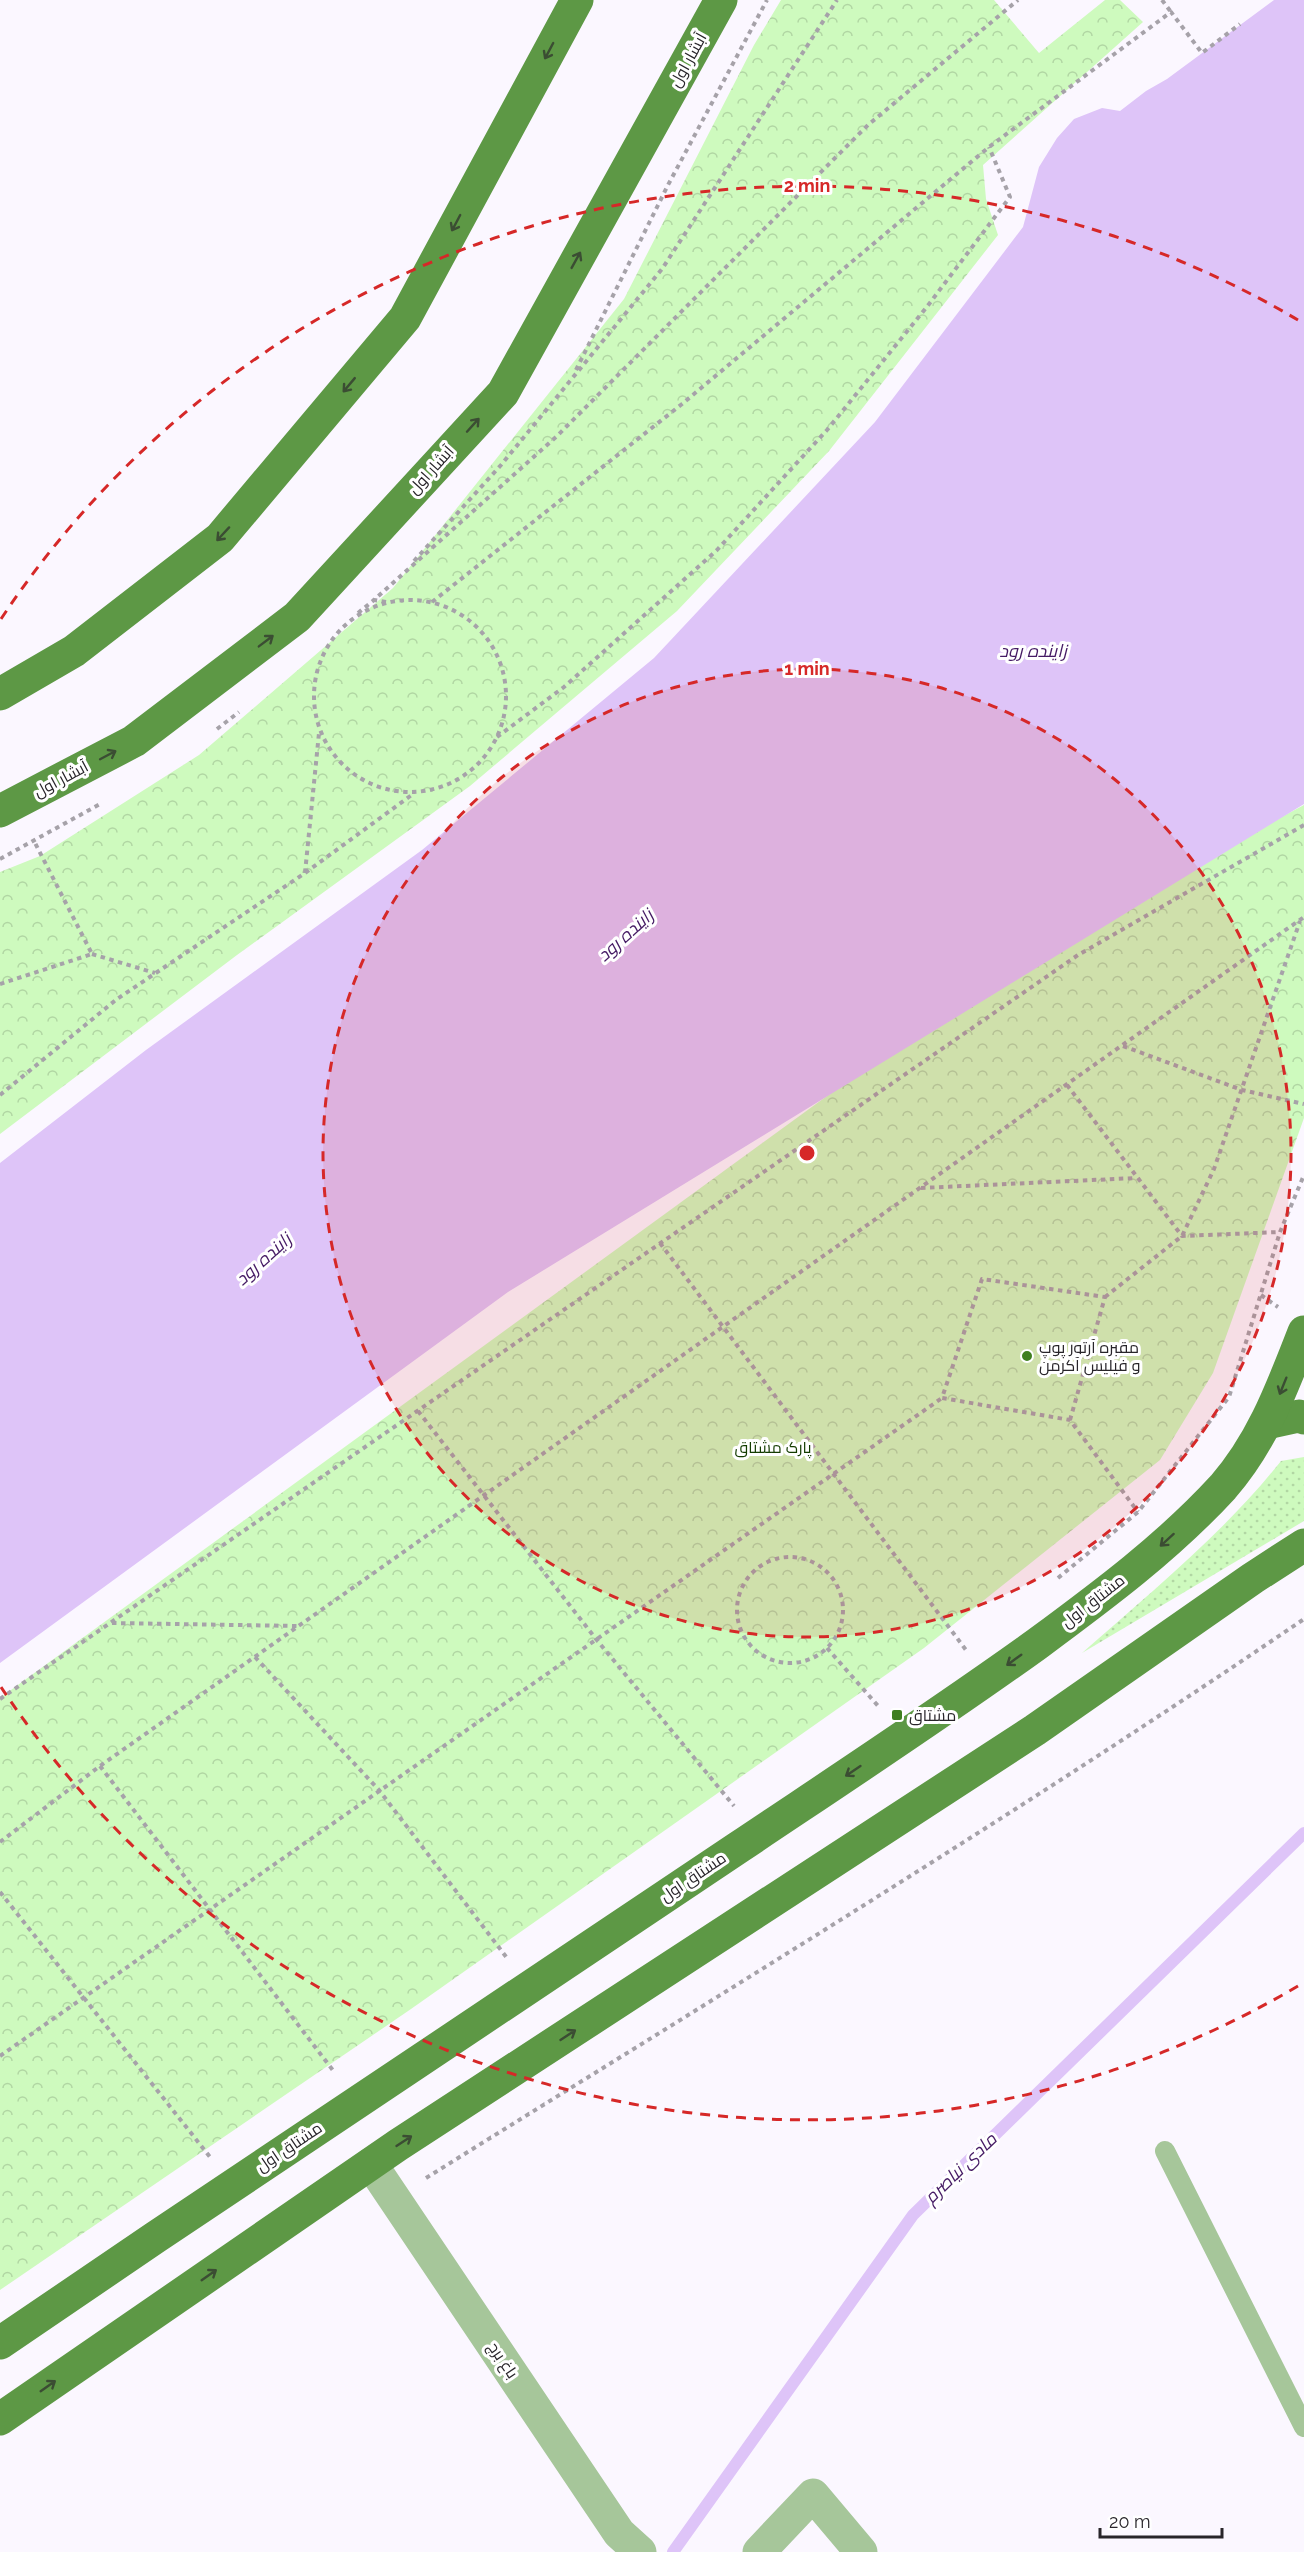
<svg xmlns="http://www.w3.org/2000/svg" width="1304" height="2552" viewBox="0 0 1304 2552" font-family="Raleway,Cairo,sans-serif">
<defs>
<pattern id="grass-dots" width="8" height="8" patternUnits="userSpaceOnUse" patternTransform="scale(1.5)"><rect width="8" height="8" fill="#cefabe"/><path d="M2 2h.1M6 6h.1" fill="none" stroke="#b1d6a3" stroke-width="1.8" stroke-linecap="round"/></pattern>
<pattern id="park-crowns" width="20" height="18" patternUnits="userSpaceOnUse" patternTransform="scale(1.5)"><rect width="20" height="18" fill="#cefabe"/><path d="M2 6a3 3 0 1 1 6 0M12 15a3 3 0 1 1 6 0" fill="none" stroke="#b1d6a3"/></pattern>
</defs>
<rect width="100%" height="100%" fill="#fbf7ff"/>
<path fill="url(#grass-dots)" d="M1304,1457V1521L1082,1653C1151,1592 1224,1533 1281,1461Z"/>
<g fill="url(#park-crowns)">
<polygon points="781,0 994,0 1039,53 1105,0 1120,0 1143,22 983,165 986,199 998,235 829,451 677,611 470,786 237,955 0,1134 0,872 40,856 199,755 393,588 624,299 754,45"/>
<polygon points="1304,805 1304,1118 1213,1373 1160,1460 924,1648 411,2009 0,2290 0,1698 1022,954"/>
</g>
<polygon fill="#dec4f8" points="1274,0 1304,0 1304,804 508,1292 0,1663 0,1163 146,1050 422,850 654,658 875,422 1023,227 1039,167 1057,138 1074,119 1102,108 1120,111 1146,91 1167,79"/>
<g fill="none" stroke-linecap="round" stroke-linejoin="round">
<polyline stroke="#dec4f8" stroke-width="12" points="673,2552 913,2215 1304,1833"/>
<g stroke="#a6a2a9" stroke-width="4" stroke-dasharray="4.5 4.5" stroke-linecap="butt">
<polyline points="1162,0 1171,12"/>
<polyline points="576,370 668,185 767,0"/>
<polyline points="414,561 501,465 662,269 837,0"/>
<circle cx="410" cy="696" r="96"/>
<polyline points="386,602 374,600 557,436 868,125 1018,0"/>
<polyline points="432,602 682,404 989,147 1171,12 1202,53 1240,24"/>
<polyline points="358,613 374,600"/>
<polyline points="217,729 239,712"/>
<polyline points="497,737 564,687 717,550 827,430 926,308 1010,197 989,147"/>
<polyline points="0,859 102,803"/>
<polyline points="305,873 319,733"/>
<polyline points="92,954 155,973"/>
<polyline points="0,984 92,954 34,841"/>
<polyline points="1123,1046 1242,1090 1304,1104"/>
<polyline points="1067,1085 1182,1236 1280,1232"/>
<polyline points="0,1095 117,999 305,873 413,794"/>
<polyline points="921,1188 1136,1178"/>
<polyline points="660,1243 966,1650"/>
<polyline points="1261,1295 1278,1307"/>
<polyline points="1105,1297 1182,1236 1214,1169 1300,921"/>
<polyline points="418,1411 596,1639 734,1806"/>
<polyline points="1070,1420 1105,1297 982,1279 942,1398 1070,1420 1138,1512"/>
<circle cx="790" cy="1610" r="53"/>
<polyline points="1058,1578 1138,1512 1229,1397 1280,1232 1304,1175"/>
<polyline points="112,1623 299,1626"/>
<polyline points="827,1648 879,1707"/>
<polyline points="255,1657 379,1790 507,1958"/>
<polyline points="0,1699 1078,955 1304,825"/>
<polyline points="100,1766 335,2073"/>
<polyline points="0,1842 100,1766 1304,917"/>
<polyline points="0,1892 210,2157"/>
<polyline points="0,2056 942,1398"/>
<path d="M426,2178C721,1994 1017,1814 1304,1619"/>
</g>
<polyline stroke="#a6c69a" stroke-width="20" points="1165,2151 1304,2427"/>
<g stroke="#a6c69a" stroke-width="33">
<polyline points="371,2164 619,2533 640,2552"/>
<polyline points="759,2552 813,2495 861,2552"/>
</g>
<g stroke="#5d9845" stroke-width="33">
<polyline points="0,694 74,651 220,538 405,318 577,0"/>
<polyline points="0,811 134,741 297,617 503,393 721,0"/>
<polyline points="1267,1423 1299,1416 1304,1418"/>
<path d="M0,2343C245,2176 491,2011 739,1847C839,1780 940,1714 1037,1644C1102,1596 1168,1547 1223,1487C1263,1441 1282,1388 1304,1332"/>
<polyline points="0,2419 398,2145 1035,1730 1253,1578 1304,1545"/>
</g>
</g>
<defs><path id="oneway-shaft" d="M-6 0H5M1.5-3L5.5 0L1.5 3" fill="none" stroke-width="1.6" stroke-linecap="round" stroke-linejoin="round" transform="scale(1.5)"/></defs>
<g stroke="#3b4d33">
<use href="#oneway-shaft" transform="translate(549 51) rotate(118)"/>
<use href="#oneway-shaft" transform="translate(456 223) rotate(118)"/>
<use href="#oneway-shaft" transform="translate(576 260) rotate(-61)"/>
<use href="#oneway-shaft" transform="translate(349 385) rotate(130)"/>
<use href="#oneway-shaft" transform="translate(473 425) rotate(-48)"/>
<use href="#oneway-shaft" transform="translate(223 534) rotate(133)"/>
<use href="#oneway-shaft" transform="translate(266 641) rotate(-37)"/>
<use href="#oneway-shaft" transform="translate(108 755) rotate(-28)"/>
<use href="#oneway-shaft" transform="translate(1283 1386) rotate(112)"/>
<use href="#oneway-shaft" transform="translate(1167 1540) rotate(138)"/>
<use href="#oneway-shaft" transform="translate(1014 1660) rotate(144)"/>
<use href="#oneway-shaft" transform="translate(853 1771) rotate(146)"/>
<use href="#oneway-shaft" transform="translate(568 2035) rotate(-33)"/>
<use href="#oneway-shaft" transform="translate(404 2141) rotate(-33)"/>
<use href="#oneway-shaft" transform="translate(209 2275) rotate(-35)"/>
<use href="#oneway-shaft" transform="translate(48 2386) rotate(-35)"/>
</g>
<circle cx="807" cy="1153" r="484" fill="#d62828" fill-opacity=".12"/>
<g fill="none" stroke="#d62828" stroke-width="3" stroke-dasharray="10 8">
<circle cx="807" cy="1153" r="484"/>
<path d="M1298 1986A967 967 0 0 1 1 1687M1 619A967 967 0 0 1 1298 320"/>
</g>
<g fill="#3f7f1f" stroke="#fff" stroke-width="2">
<circle cx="1027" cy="1356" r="6"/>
<rect x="891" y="1709" width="12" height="12" rx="3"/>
</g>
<g text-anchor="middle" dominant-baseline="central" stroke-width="6" stroke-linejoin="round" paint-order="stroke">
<g font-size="16" fill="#28252a" stroke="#fff">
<text transform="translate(688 60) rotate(-61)">آبشار اول</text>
<text transform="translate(431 470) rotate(-48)">آبشار اول</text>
<text transform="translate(61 779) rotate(-28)">آبشار اول</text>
<text transform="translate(1093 1601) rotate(-38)">مشتاق اول</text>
<text transform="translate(693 1877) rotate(-34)">مشتاق اول</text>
<text transform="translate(289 2147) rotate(-34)">مشتاق اول</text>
<text transform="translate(503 2360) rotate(56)">باغ برج</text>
</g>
<g font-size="16" fill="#28252a" stroke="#fff" text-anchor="start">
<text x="1039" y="1347">مقبره آرتور پوپ<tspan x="1039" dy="18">و فیلیس آکرمن</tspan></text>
<text x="909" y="1715">مشتاق</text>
</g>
<g font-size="16" fill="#143c00" stroke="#fff">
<text x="773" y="1447">پارک مشتاق</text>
</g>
<g font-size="18" font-style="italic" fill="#451a64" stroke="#fff">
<text x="1033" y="650">زاینده رود</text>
<text transform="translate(625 935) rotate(-42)">زاینده رود</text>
<text transform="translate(263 1259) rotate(-42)">زاینده رود</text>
<text transform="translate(960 2168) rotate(-44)">مادی نیاصرم</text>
</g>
</g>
<circle cx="807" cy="1153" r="9" fill="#d62828" stroke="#fff" stroke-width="3"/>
<g font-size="18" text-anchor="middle" font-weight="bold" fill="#d62828" stroke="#fff" stroke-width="6" stroke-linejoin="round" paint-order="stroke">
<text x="807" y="192">2 min</text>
<text x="807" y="675">1 min</text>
</g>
<path d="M1100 2528v9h122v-9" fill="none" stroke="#28252a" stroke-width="3"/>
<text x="1109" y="2528" font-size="18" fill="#28252a" stroke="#ffffff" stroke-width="4.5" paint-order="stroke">20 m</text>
</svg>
